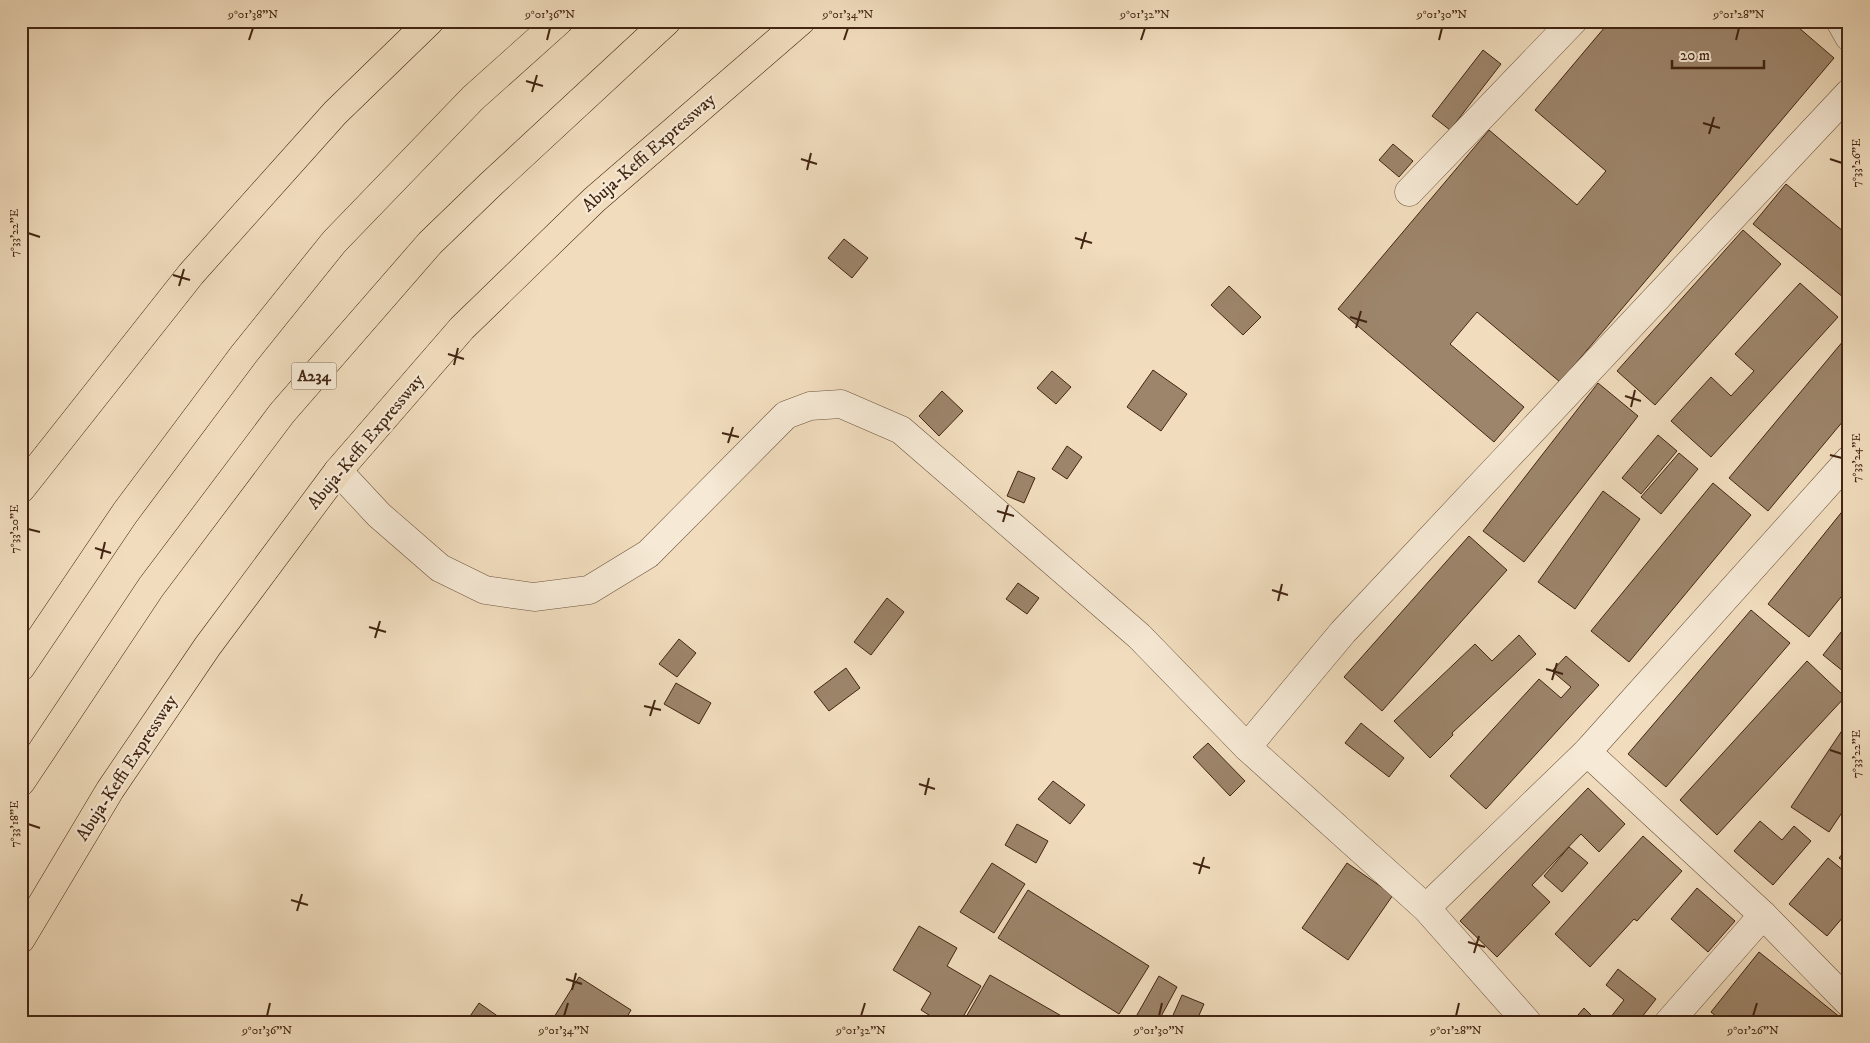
<svg xmlns="http://www.w3.org/2000/svg" width="1870" height="1043" viewBox="0 0 1870 1043" font-family="'IM FELL DW Pica',serif">
<rect width="100%" height="100%" fill="#f1ddbe"/>
<filter id="stains"><feTurbulence type="fractalNoise" baseFrequency=".004" numOctaves="4"/><feColorMatrix values="0 0 0 0 .2 0 0 0 0 .09 0 0 0 0 .02 0 0 0 .5 -.17"/></filter>
<radialGradient id="worn" r=".72"><stop offset=".6" stop-color="#630" stop-opacity="0"/><stop offset="1" stop-color="#630" stop-opacity=".3"/></radialGradient>
<g fill="#9d856b" stroke="#422512">
<polygon points="1610,21 1791,21 1834,58 1560,382 1477,312 1450,344 1524,407 1494,442 1338,309 1489,130 1577,205 1606,171 1535,110"/>
<polygon points="1483,50 1501,64 1450,130 1432,116"/>
<polygon points="1393,144 1413,161 1399,177 1379,160"/>
<polygon points="1786,184 1849,236 1849,302 1753,224"/>
<polygon points="1743,230 1781,264 1655,405 1617,371"/>
<polygon points="844,239 868,258 852,278 828,258"/>
<polygon points="1800,283 1838,317 1711,457 1671,421 1711,377 1731,396 1754,371 1735,354"/>
<polygon points="1229,286 1261,317 1243,335 1211,305"/>
<polygon points="1849,334 1849,414 1768,511 1729,478"/>
<polygon points="1153,370 1187,394 1161,431 1127,407"/>
<polygon points="1052,371 1071,387 1056,404 1037,388"/>
<polygon points="1598,383 1638,416 1524,562 1483,531"/>
<polygon points="942,391 963,411 939,436 919,416"/>
<polygon points="1658,435 1677,451 1641,494 1622,478"/>
<polygon points="1067,446 1082,457 1067,479 1052,469"/>
<polygon points="1679,453 1698,469 1661,514 1641,497"/>
<polygon points="1018,471 1035,478 1024,503 1007,496"/>
<polygon points="1713,483 1751,515 1629,662 1591,631"/>
<polygon points="1603,491 1640,519 1575,609 1538,582"/>
<polygon points="1849,503 1849,587 1809,637 1768,604"/>
<polygon points="1469,536 1507,570 1382,711 1344,677"/>
<polygon points="1018,583 1039,598 1027,614 1006,599"/>
<polygon points="887,598 904,612 871,655 854,642"/>
<polygon points="1751,610 1790,643 1666,787 1628,754"/>
<polygon points="1849,622 1849,676 1823,655"/>
<polygon points="1519,635 1536,654 1452,733 1453,735 1430,758 1394,721 1475,644 1492,661"/>
<polygon points="679,639 696,653 677,677 659,664"/>
<polygon points="1566,656 1599,685 1486,809 1450,776 1539,679 1561,698 1571,687 1552,671"/>
<polygon points="1807,661 1845,697 1717,835 1680,800"/>
<polygon points="846,668 860,688 829,711 814,692"/>
<polygon points="676,683 711,703 699,724 664,704"/>
<polygon points="1849,720 1849,802 1829,832 1791,807"/>
<polygon points="1361,723 1404,758 1389,777 1345,743"/>
<polygon points="1208,743 1245,781 1230,796 1193,757"/>
<polygon points="1053,781 1085,805 1070,824 1038,799"/>
<polygon points="1588,788 1625,824 1599,852 1581,834 1532,885 1550,902 1497,957 1460,921"/>
<polygon points="1760,821 1782,840 1794,826 1811,841 1773,885 1734,851"/>
<polygon points="1017,824 1048,841 1036,863 1005,845"/>
<polygon points="1643,836 1682,871 1637,921 1634,919 1590,967 1555,934"/>
<polygon points="1849,846 1849,865 1839,858"/>
<polygon points="1569,847 1588,863 1562,892 1544,876"/>
<polygon points="1828,858 1849,875 1849,910 1827,936 1789,904"/>
<polygon points="992,863 1025,884 994,933 960,912"/>
<polygon points="1347,863 1393,895 1348,960 1302,928"/>
<polygon points="1697,888 1735,921 1708,952 1671,919"/>
<polygon points="1028,890 1149,966 1119,1014 998,938"/>
<polygon points="919,926 957,948 947,966 981,986 960,1022 940,1022 921,1010 931,993 893,970"/>
<polygon points="1849,942 1849,956 1842,949"/>
<polygon points="1759,952 1846,1022 1723,1022 1711,1012"/>
<polygon points="1618,969 1656,999 1638,1022 1607,1022 1624,1000 1606,985"/>
<polygon points="990,975 1072,1022 973,1022 966,1017"/>
<polygon points="1159,976 1177,987 1158,1022 1133,1022"/>
<polygon points="579,977 631,1010 624,1022 551,1022"/>
<polygon points="1182,995 1204,1004 1196,1022 1170,1022"/>
<polygon points="479,1003 506,1022 466,1022"/>
<polygon points="1584,1008 1598,1022 1572,1022"/>
</g>
<g fill="none" stroke-linecap="round" stroke-linejoin="round">
<g stroke="#6e533d" stroke-width="29">
<g id="minor">
<polyline points="1840,21 1849,37"/>
<polyline points="1409,192 1573,21"/>
<polyline points="338,471 379,515 440,568 485,590 534,597 589,590 648,554 786,415 810,406 841,404 901,430 1139,636 1247,747 1426,908 1527,1022"/>
<polyline points="1247,747 1343,632 1849,93"/>
<polyline points="1587,752 1763,915 1849,1003"/>
<polyline points="1426,908 1587,752 1849,460"/>
<polyline points="1669,1022 1763,915"/>
</g>
</g>
<g stroke="#422512" stroke-width="29">
<g id="highway">
<polyline points="21,489 191,274 335,113 430,21"/>
<polyline points="21,667 125,513 244,354 334,242 473,98 559,21"/>
<polyline points="21,782 151,587 282,413 430,243 490,185 667,21"/>
<polyline points="21,939 110,790 207,647 338,471 462,328 594,200 801,21"/>
</g>
</g>
<use href="#minor" stroke="#f6e9d5" stroke-width="28"/>
<use href="#highway" stroke="#f1ddbe" stroke-width="28"/>
</g>
<path fill="none" stroke="#422512" stroke-width="2" d="M249,40L253,28M547,40L550,28M844,40L848,28M1141,40L1145,28M1439,40L1442,28M1736,40L1739,28M526,81L543,86M532,92L537,75M1703,123L1720,128M1709,134L1714,117M801,159L817,164M1830,159L1842,163M807,170L811,153M28,233L40,237M1075,238L1092,243M1081,249L1086,232M173,275L190,280M179,286L184,269M1350,317L1367,322M1356,328L1361,311M448,354L464,359M454,365L458,348M1625,396L1641,401M1631,407L1635,390M722,433L739,437M728,443L733,427M1830,455L1842,458M997,511L1014,516M1003,522L1008,505M28,529L40,532M95,548L111,553M101,559L105,542M1272,590L1288,595M1278,601L1282,584M369,627L386,632M375,638L380,621M1546,669L1563,674M1552,680L1557,663M644,706L661,710M650,716L655,700M1830,750L1842,754M919,784L935,789M925,795L929,778M28,824L40,828M1193,863L1210,868M1199,874L1204,857M291,900L308,905M297,911L302,894M1468,942L1485,947M1474,953L1479,936M566,979L582,984M572,990L576,973M267,1016L270,1003M564,1016L568,1003M861,1016L865,1003M1159,1016L1162,1003M1456,1016L1459,1003M1753,1016L1757,1003"/>
<g text-anchor="middle" dominant-baseline="central" stroke-width="4.5" stroke-linejoin="round" paint-order="stroke">
<rect fill="#f6e9d5" stroke="#78604c" stroke-width="1" x="291.5" y="362.5" width="45" height="27" rx="4"/>
<g font-size="16" font-weight="bold" fill="#422512">
<text x="314" y="376">A234</text>
</g>
<g font-size="18" fill="#422512" stroke="#f6e9d5">
<text transform="translate(649 153) rotate(-41)">Abuja-Keffi Expressway</text>
<text transform="translate(366 442) rotate(-50)">Abuja-Keffi Expressway</text>
<text transform="translate(127 768) rotate(-57)">Abuja-Keffi Expressway</text>
</g>
</g>
<rect width="1870" height="1043" fill="none" stroke="#f1ddbe" stroke-width="55"/>
<path d="M1672 60v8h92v-8" fill="none" stroke="#422512" stroke-width="2.5"/>
<text x="1680" y="60" font-size="15" fill="#422512" stroke="#f6e9d5" stroke-width="4" paint-order="stroke">20 m</text>
<rect x="28" y="28" width="1814" height="988" fill="none" stroke="#422512" stroke-width="2"/>
<g font-size="12" text-anchor="middle" fill="#422512">
<text x="253" y="18">9°01'38"N</text>
<text x="550" y="18">9°01'36"N</text>
<text x="848" y="18">9°01'34"N</text>
<text x="1145" y="18">9°01'32"N</text>
<text x="1442" y="18">9°01'30"N</text>
<text x="1739" y="18">9°01'28"N</text>
<text transform="translate(1856 163) rotate(-90)" y="4">7°33'26"E</text>
<text transform="translate(14 233) rotate(-90)" y="4">7°33'22"E</text>
<text transform="translate(1856 458) rotate(-90)" y="4">7°33'24"E</text>
<text transform="translate(14 529) rotate(-90)" y="4">7°33'20"E</text>
<text transform="translate(1856 754) rotate(-90)" y="4">7°33'22"E</text>
<text transform="translate(14 824) rotate(-90)" y="4">7°33'18"E</text>
<text x="267" y="1034">9°01'36"N</text>
<text x="564" y="1034">9°01'34"N</text>
<text x="861" y="1034">9°01'32"N</text>
<text x="1159" y="1034">9°01'30"N</text>
<text x="1456" y="1034">9°01'28"N</text>
<text x="1753" y="1034">9°01'26"N</text>
</g>
<rect width="100%" height="100%" filter="url(#stains)"/>
<rect width="100%" height="100%" fill="url(#worn)"/>
</svg>
